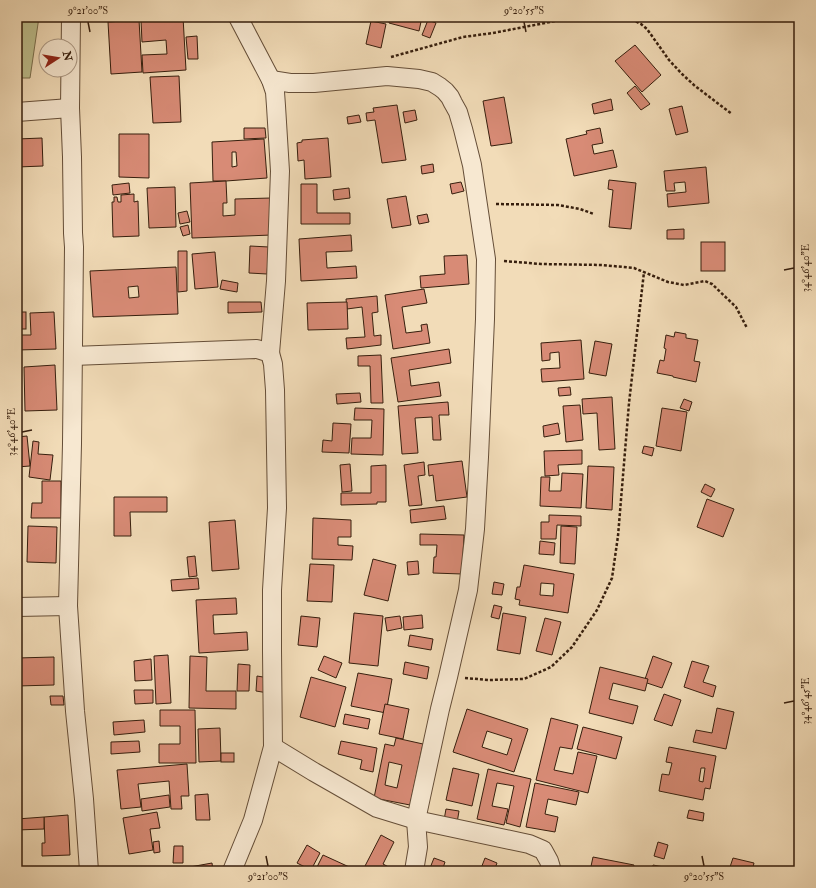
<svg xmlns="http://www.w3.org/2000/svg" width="816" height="888" viewBox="0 0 816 888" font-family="'IM FELL Double Pica',serif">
<rect width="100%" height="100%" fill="#f2dcb8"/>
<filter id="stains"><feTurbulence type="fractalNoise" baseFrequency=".005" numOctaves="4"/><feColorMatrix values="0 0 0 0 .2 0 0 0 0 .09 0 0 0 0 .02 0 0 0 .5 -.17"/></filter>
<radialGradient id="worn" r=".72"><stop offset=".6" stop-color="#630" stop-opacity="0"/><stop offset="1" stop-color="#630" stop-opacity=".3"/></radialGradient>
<polygon fill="#bdbf8d" stroke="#7a6e4d" points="17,17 39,17 30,78 17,78"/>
<g fill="#d88b76" stroke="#361e0d" fill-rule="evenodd">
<polygon points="183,17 186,70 143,73 142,55 167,54 166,40 142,42 141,20"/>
<polygon points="390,17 422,17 419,31 389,23"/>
<polygon points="139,20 142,72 111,74 108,22"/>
<polygon points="428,20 436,23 430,38 422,35"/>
<polygon points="371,21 386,24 381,48 366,44"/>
<polygon points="197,36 198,59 188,59 186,37"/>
<polygon points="635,45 661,75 642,92 615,61"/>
<polygon points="179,76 181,122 153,123 150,77"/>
<polygon points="635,86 650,104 641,110 627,93"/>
<polygon points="504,97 512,143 491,146 483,101"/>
<polygon points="611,99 613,110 594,114 592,104"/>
<polygon points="397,105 406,160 382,163 375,120 367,121 366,113 374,112 373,108"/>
<polygon points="682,106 688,132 676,135 669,109"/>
<polygon points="415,110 417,120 405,123 403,112"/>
<polygon points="359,115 361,122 348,124 347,117"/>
<polygon points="244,128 265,128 266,138 244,139"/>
<polygon points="600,128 603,143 592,145 594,154 613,150 617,167 574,176 566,139 587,134 586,131"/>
<polygon points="119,134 149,134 149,178 119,177"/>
<polygon points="42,138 43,166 17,167 17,139"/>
<polygon points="328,138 331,177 305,179 304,160 298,161 297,143 302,142 302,140"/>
<path d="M264,139L267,178L226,181H213L212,142ZM232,152H236L237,166L232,167Z"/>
<polygon points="433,164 434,172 422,174 421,166"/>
<polygon points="706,167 709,203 668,207 667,194 686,192 685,182 674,183 675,191 666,191 664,171"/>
<polygon points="609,180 636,183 631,229 609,227 613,190 608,189"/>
<polygon points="226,181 227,203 223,203 223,216 235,215 235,199 271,198 272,235 192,238 190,183"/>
<polygon points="461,182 464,191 452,194 450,184"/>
<polygon points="129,183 130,193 113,195 112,185"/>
<polygon points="301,184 317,184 317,213 350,213 350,224 301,224"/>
<polygon points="175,187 176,227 149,228 147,188"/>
<polygon points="349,188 350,198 334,200 333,190"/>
<polygon points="134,194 134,202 138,201 139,236 113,237 112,202 114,202 114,197 117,197 118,202 121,202 121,195"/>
<polygon points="406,196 411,225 392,228 387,199"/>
<polygon points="187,211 190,222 180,224 178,213"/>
<polygon points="427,214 429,222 419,224 417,216"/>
<polygon points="188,225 190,234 183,236 180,227"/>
<polygon points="684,229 684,239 667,239 667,230"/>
<polygon points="351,235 352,251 326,252 327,268 356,266 357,278 301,281 299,239"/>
<rect x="701" y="242" width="24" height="29"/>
<polygon points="250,246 269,247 267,274 249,273"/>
<polygon points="178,251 187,251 187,291 178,292"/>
<polygon points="215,252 218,287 195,289 192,254"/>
<polygon points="467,255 469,284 421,288 420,276 445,274 444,256"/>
<path d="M176,267L178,314L93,317L90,271ZM138,286L139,297L129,298L128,287Z"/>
<polygon points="222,280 238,283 237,292 220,289"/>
<polygon points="424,289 427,303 402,307 406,333 422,331 421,325 427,324 430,343 393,349 385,295"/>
<polygon points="377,296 378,312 372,313 374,336 381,335 381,345 347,349 346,338 365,337 362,307 347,309 346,299"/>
<polygon points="228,302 261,302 262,312 228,313"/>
<polygon points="347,302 348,329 308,330 307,303"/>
<rect x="17" y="312" width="9" height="17"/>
<polygon points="54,312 56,349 17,350 17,335 31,335 30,313"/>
<polygon points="675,332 686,334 686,338 698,340 694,361 700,362 696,382 673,377 673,376 657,373 660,360 664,361 666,349 664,348 666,335 674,337"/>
<polygon points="581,340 584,379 542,382 541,369 560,368 559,352 550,353 550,360 542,361 541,343"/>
<polygon points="595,341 612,344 606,376 589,373"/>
<polygon points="449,349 451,363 409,370 411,386 439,382 441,396 398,402 391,358"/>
<polygon points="381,355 383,403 371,403 370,366 358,366 358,356"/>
<polygon points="55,365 57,410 25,411 24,367"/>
<polygon points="570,387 571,395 559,396 558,388"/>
<polygon points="360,393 361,402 337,404 336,394"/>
<polygon points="612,397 615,449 599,450 597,413 583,414 582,399"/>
<polygon points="684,399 692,402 689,411 680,408"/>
<polygon points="448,402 449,415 439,415 441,440 433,440 432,417 415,418 418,453 402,454 398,406"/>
<polygon points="580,405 583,440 566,442 563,406"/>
<polygon points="355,408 384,409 383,455 351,454 352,438 371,438 372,420 354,420"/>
<polygon points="662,408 687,412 681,451 656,446"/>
<polygon points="333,423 351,424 349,453 322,452 323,440 332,441"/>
<polygon points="558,423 560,434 544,437 543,426"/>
<polygon points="27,436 30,466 17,467 17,437"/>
<polygon points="33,441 39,442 38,454 53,455 50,480 29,477"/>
<polygon points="644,446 654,448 652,456 642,453"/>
<polygon points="582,450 582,464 558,465 559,475 545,476 544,451"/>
<polygon points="462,461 467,497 436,501 433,475 429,476 428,465"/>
<polygon points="424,462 425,475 418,476 422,505 409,506 404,465"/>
<polygon points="350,464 352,491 342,492 340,465"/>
<polygon points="386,465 386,502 377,502 377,504 341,505 341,493 371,493 371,466"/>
<polygon points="588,466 614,467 612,510 586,508"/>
<polygon points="562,473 583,474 581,508 540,506 541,477 550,477 549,491 561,491"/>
<polygon points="42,481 61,481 61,518 31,518 32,503 42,503"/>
<polygon points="705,484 715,489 711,497 701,492"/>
<polygon points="114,497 167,497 167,512 130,512 131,536 114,536"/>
<polygon points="707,499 734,509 723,537 697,527"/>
<polygon points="444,506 446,519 411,523 410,510"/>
<polygon points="549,515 581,516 581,526 557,525 556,539 541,539 541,522 549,522"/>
<polygon points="313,518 351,520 351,537 338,537 338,545 353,546 352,560 312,559"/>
<polygon points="235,520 239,569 212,571 209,522"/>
<polygon points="28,526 57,527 56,563 27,562"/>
<polygon points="561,526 577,527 575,564 560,563"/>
<polygon points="420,534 464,535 462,574 433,573 434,557 436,557 437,545 420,545"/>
<polygon points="540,541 555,543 554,555 539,554"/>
<polygon points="195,556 197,576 189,577 187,557"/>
<polygon points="373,559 396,565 388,601 364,595"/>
<polygon points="418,561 419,574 408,575 407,562"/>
<polygon points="310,564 334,565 332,602 307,601"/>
<path d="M524,565L574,574L568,613L519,605L520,600L515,599L517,587H520ZM541,583L554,584L553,596L540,595Z"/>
<polygon points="198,578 199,589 172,591 171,580"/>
<polygon points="494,582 504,584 502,595 492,594"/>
<polygon points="236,598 237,614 213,615 214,634 247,632 248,650 199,653 196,600"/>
<polygon points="494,605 502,607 499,619 491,617"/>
<polygon points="354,613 383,616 378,666 349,663"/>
<polygon points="503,613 526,617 520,654 497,650"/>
<polygon points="422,615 423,628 404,630 403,617"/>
<polygon points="301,616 320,618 317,647 298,645"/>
<polygon points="400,616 402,628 387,631 385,618"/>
<polygon points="545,618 561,622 552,655 536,651"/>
<polygon points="410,635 433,639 431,650 408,646"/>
<polygon points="168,655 171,703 156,704 154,656"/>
<polygon points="190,656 207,657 206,691 236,691 236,709 189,708"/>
<polygon points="324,656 342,663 336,678 318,670"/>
<polygon points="653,656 672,663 662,688 644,682"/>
<polygon points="54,657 54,685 17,686 17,658"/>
<polygon points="151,659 152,680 135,681 134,661"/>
<polygon points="692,661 709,666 703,682 716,686 713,697 684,687"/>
<polygon points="405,662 429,667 427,679 403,674"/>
<polygon points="238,664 250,665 249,691 237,691"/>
<polygon points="600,667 648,679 645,691 613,683 609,699 638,706 633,724 589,713"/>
<polygon points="358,673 392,679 386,713 351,706"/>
<polygon points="257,676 269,678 268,693 256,691"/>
<polygon points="311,677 346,687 335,727 300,717"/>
<polygon points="134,690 153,690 153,703 135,704"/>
<polygon points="664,694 681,700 672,726 654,720"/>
<polygon points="50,696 63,696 64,705 51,705"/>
<polygon points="385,704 409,709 403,739 379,734"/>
<polygon points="717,708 734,712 726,749 693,742 696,730 712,733"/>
<path d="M467,709L528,729L514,772L453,752ZM487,731L512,739L507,755L482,747Z"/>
<polygon points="160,710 195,710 196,763 159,763 159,744 180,744 180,726 160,726"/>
<polygon points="345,714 370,719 368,729 343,724"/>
<polygon points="551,718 578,725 572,749 560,747 554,770 573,774 578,752 597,756 588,793 536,780"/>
<polygon points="144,720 145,732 114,735 113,722"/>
<polygon points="583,727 622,737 616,759 577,749"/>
<polygon points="220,728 221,761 199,762 198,729"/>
<path d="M396,738L423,744L410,805L374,798L385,744L394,746ZM389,762L402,765L397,788L385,785Z"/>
<polygon points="139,741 140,752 111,754 111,742"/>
<polygon points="341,741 377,748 373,772 360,769 362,760 338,754"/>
<path d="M669,747L716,756L710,789L705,788L703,800L659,791L662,774L669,775L672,763L666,762ZM701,768H705L703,782L699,781Z"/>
<rect x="221" y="753" width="13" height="9"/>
<polygon points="187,764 189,796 181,796 182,809 171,809 169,781 138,784 141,807 121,809 117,770"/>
<polygon points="453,768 479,774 472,806 446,800"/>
<polygon points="488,769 531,779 520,827 506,823 514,786 497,783 492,806 508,809 504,825 477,819"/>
<polygon points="535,783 579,792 576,805 548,799 545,814 558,817 555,832 526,827"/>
<polygon points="208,794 210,820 196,820 195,795"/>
<polygon points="169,795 170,807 142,811 141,799"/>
<polygon points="446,809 459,811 457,823 444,820"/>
<polygon points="689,810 704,813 703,821 687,818"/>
<polygon points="157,812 160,828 150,829 153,850 129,854 123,818"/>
<polygon points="68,815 70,855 42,856 42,843 45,843 44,817"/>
<polygon points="44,817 44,829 17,830 17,819"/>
<polygon points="381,835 394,842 383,864 396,871 374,871 365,866"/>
<polygon points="159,841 160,852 154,853 153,842"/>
<polygon points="658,842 668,845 664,859 654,856"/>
<polygon points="307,845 320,853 311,870 297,863"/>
<polygon points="174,846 183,846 183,863 173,863"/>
<polygon points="323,855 358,871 315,871"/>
<polygon points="593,857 634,865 633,871 590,871"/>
<polygon points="434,858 445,862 442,871 438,871 430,868"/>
<polygon points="485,858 497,863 494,871 480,871"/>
<polygon points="733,858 754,863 752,871 737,871 738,868 730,867"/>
<polygon points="212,863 213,871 191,871 190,867"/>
<polygon points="653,865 685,871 652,871"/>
</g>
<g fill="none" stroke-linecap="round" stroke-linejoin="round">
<g stroke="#654e38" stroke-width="20">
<g id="street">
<polyline points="71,17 70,108 72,157 73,233 74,247 72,444 68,606 75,711 84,799 89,871"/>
<polyline points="238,17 271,80 275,92 276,106 280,171 276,281 270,353"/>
<polyline points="271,80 290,83 314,83 387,76 419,79 432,82 440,87 445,91 450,97 453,103 458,112 463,129 472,165 486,259 485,319 479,457 475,529 468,590 448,677 440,709 416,820 418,847 414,871"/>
<polyline points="17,112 70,108"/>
<polyline points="73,356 257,349 270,353 273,364 275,390 277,508 272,590 272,651 273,747 253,820 232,871"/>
<polyline points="17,607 68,606"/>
<polyline points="273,747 314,772 377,808 416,820 529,844 543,850 549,861 552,871"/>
</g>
</g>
<g stroke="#361e0d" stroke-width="2.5" stroke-dasharray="3 2" stroke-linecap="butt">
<polyline points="627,17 641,24 647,29 669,60 682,74 695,86 732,114"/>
<polyline points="391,57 463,37 493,33 576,17"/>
<polyline points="496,204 558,205 580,209 594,214"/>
<polyline points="504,261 541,264 602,265 634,268 668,282 684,285 705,281 712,284 736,307 747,328"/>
<polyline points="465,678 489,680 524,679 551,667 572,647 597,610 612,578 618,536 629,403 644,272"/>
</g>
<use href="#street" stroke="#f7e8d1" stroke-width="18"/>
</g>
<path fill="none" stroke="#361e0d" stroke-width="1.5" d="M88,22L90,32M524,22L526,32M784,270L794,268M22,432L32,430M784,703L794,701M266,856L268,866M702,856L704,866"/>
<rect width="816" height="888" fill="none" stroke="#f2dcb8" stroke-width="44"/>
<g transform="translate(58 58) rotate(78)"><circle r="19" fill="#f7e8d1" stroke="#aa9783"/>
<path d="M0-3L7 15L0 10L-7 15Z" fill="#8f2418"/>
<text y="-6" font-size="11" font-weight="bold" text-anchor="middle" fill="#361e0d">N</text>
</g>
<rect x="22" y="22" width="772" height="844" fill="none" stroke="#361e0d" stroke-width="1.5"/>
<g font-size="10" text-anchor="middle" fill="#361e0d">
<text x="88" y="14">9°21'00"S</text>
<text x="524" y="14">9°20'55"S</text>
<text transform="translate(805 268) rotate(-90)" y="4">34°46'40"E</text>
<text transform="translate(11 432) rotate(-90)" y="4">34°46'40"E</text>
<text transform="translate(805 701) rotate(-90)" y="4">34°46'45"E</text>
<text x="268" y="880">9°21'00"S</text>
<text x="704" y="880">9°20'55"S</text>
</g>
<rect width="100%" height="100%" filter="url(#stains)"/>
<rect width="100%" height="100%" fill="url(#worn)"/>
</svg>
